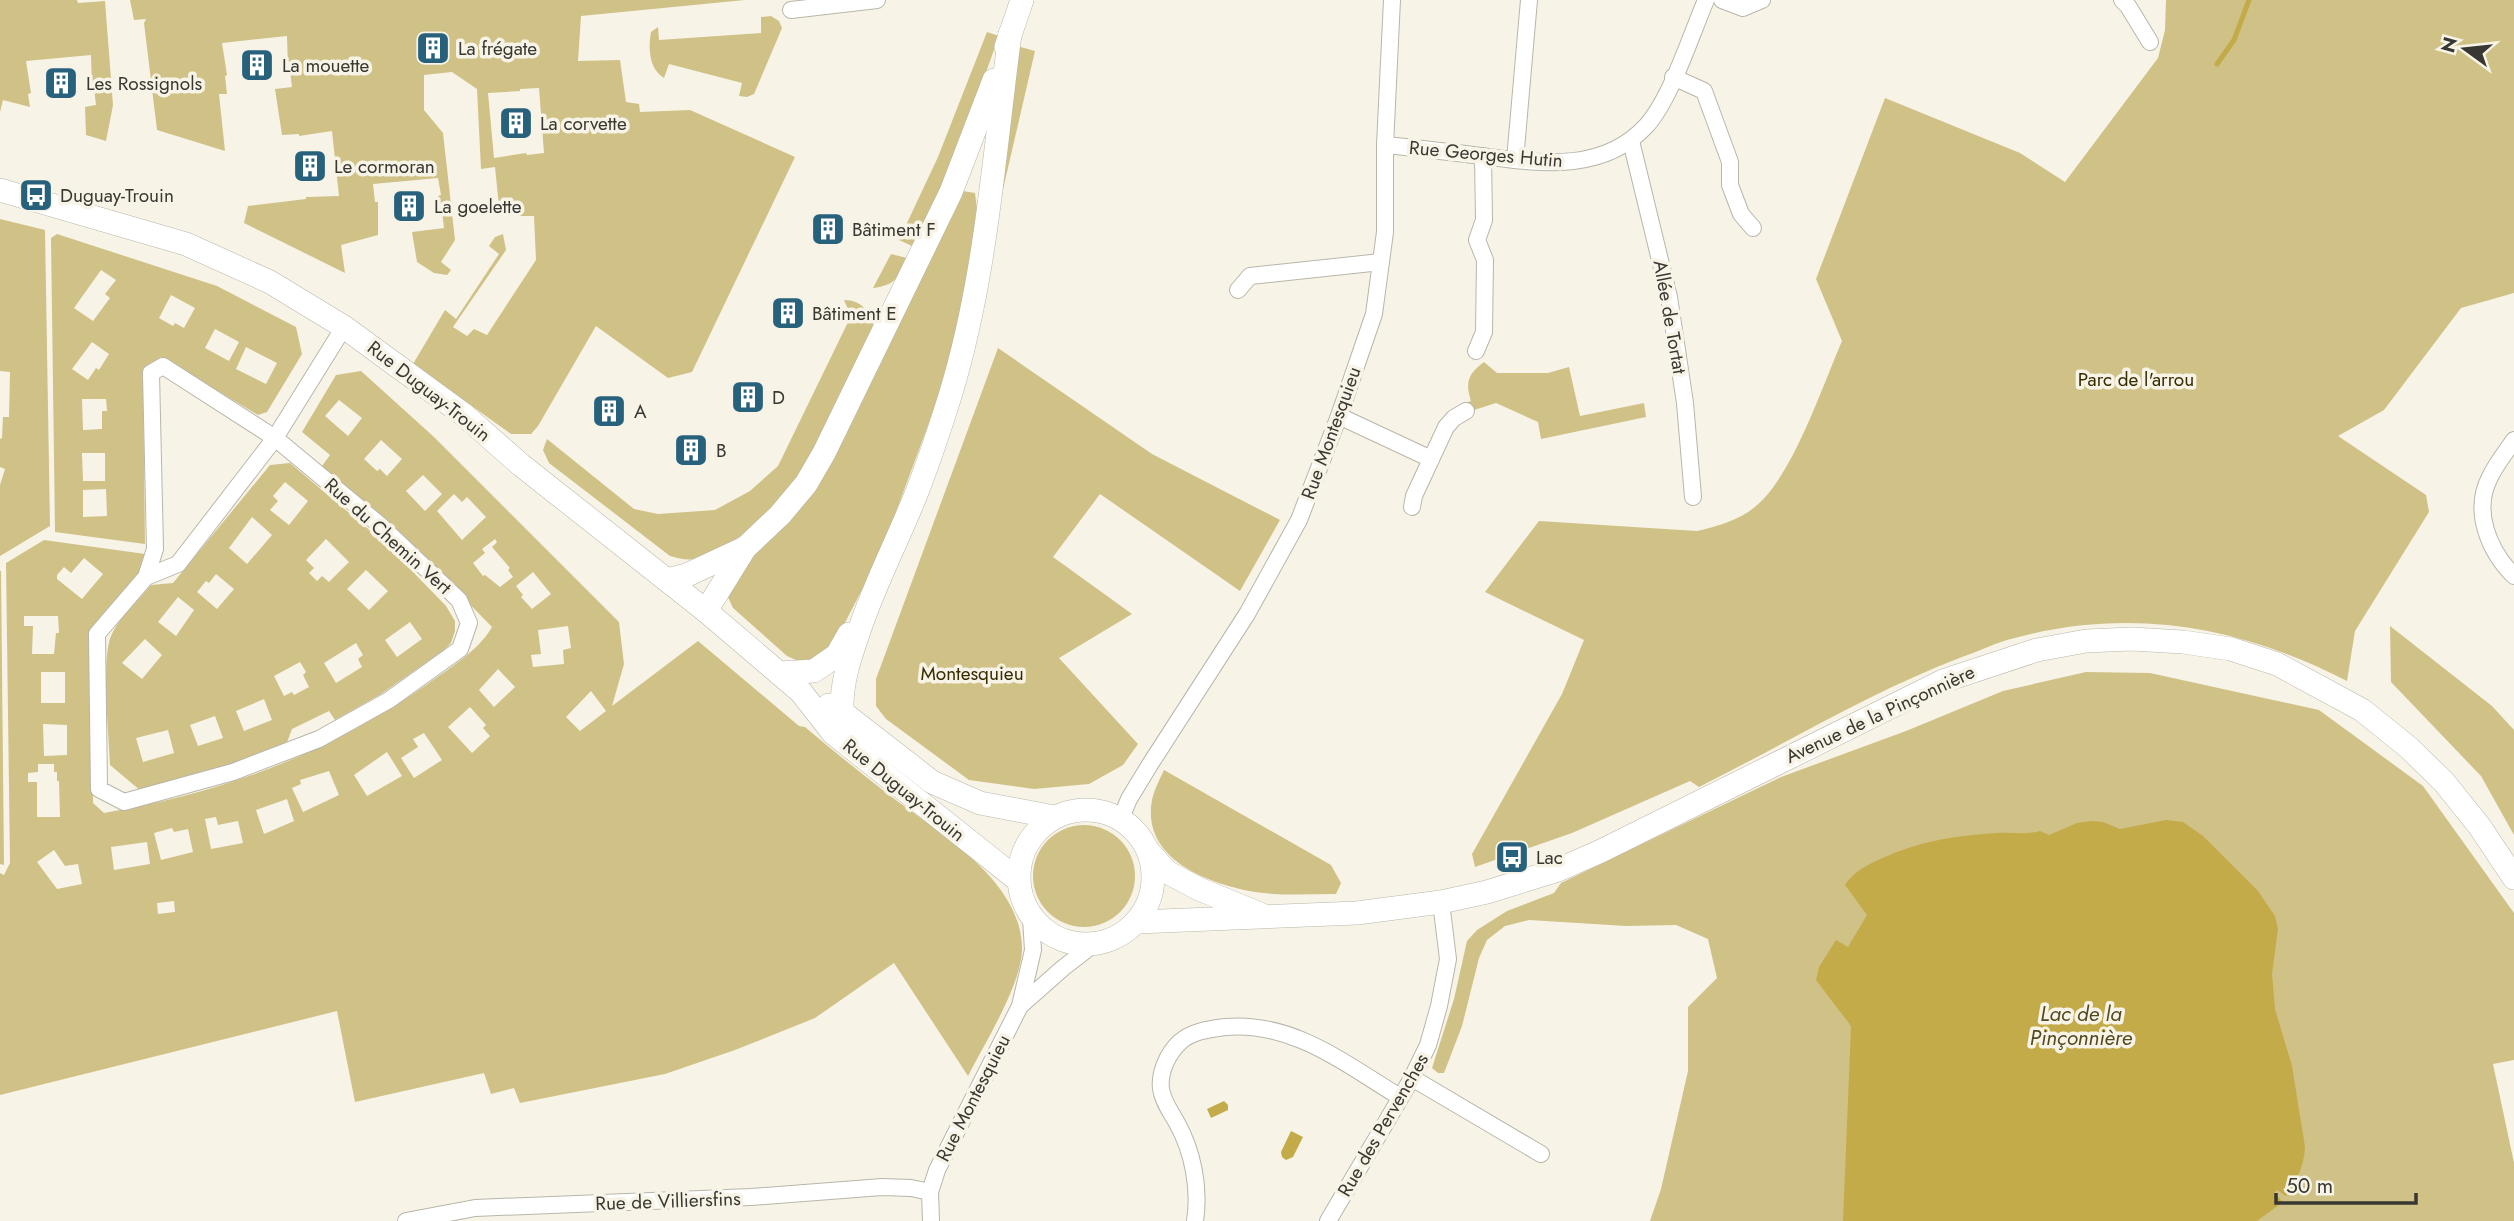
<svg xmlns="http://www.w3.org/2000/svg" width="2514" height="1221" viewBox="0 0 2514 1221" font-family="Jost,sans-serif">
<rect width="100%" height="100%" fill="#f7f4e7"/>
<g fill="#d0c187" fill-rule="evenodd">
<polygon points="0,0 77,0 78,3 105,1 113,105 106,141 86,135 85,107 96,105 94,88 92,88 91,55 26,61 31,93 28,94 30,107 3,100 0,112"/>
<path d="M130,0H745L581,16L578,61L620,60L626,102L639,104L640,112L690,110L795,157L692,372L668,378L596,326L538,426L531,434H511L413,364L445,310L456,319L499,254L489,246L495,237L503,234L506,250L453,327L467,336L474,329L487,335L536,260L534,216H500L495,167L481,169L477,89L452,72L424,75V110L443,133L455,240L441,262L451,270L447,275L434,273L417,262L412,232L444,228L442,211L439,210L438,196L441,195L438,178L373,184L375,202H378V235L341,245L345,273L244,223L248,206L306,199V197L339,196L332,131L299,136V134L282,135L275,89L292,87L290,70H288L287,36L222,43L227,75L225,76L227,94H219L225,151L157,130L144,23L146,19L134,20ZM539,88L544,153L527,155L526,153L494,158L488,93L520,91V89Z"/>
<path d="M2166,0H2514V293L2461,308L2384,410L2338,436L2426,495L2429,512L2355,631L2347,681C2237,625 2128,606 2007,640C1991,645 1977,652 1962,657C1870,692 1787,743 1699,787L1690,781L1572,833L1475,867L1472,854L1562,694L1584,640L1485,592L1539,521L1697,531C1718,526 1740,520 1756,506C1793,475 1822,387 1842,341L1816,279L1885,98L2020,153L2065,182L2158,58L2165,30Z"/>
<path d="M771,16L779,21L782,28L754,94L747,97L739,96L742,83L669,64L664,78C649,69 648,49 651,32L658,27L659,40L761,33V17Z"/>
<polygon points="987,32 999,36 953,164 912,246 899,240 938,157"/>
<polygon points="1017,46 1035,51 998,211"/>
<polygon points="963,191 975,193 978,217 962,308 940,393 880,555 836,640 815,661 800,662 787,656 733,608 727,595 728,584 763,542"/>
<polygon points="0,219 45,230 50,526 0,556 0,485 5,469 0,467 0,439 2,438 3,417 9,417 10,372 0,371"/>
<path d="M57,234L217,286L296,327L302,354L267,412L258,415L161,357L143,368L145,544L55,532L51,238ZM101,270L116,280L105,294L110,298L93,321L74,308ZM171,295L195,308L184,328L175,323L173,326L159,318ZM215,329L239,342L229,361L205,348ZM92,342L109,354L99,370L96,368L88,380L72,369ZM246,347L277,363L266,384L236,369ZM82,399H106L107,411H102V429L83,430ZM82,453H105V481H83ZM106,489L107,516L83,517V490Z"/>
<path d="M891,254L907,258C898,278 896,285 873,288Z"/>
<path d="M844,300C861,300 870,311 874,327C837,404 805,503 726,545C704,557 695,564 670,556L549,463L543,450L547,439L634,509L658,514L715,510L750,491L778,466L851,316Z"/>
<polygon points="998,348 1152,454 1280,520 1240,591 1100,494 1053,557 1132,614 1059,658 1138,744 1123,765 1089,784 1034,789 969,780 886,719 876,706 876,679"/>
<path d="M1484,362L1497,373H1548L1569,367L1580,416L1644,403L1646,417L1541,439L1538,422L1496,403L1468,412L1465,403L1471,401C1465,382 1468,374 1484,362Z"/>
<path d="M361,371L434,437L619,622L624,664L612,706L698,641L799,726L805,727C831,749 857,770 884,791C932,829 1023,878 1022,950C1021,985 985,1043 968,1076L894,963L815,1018L735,1050L665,1074L520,1103L514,1088L491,1094L484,1073L355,1102L337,1011L0,1095V873L4,875L10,863L6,563L44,540L145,554L146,566L91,632L93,803L104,813C225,792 328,754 429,683C451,667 478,651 492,627L392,525L322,466L330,455L302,432L336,375ZM339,400L362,418L348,436L325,416ZM381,440L402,459L387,476L380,469L377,471L364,459ZM423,475L442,494L425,511L406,491ZM454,494L462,502L467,497L486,517L462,540L437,511ZM495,539L497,542L492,547L510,568L508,570L513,577L500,587L485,575L483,576L473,563L485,553L482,549ZM84,558L103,574L82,599L57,579V575L64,567L71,573ZM533,572L551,594L532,609L521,597L523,595L516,586ZM24,616H58L59,633H56L54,654H32L33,626H24ZM568,626L571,648L563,650L564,664L533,667L531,655L541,654L538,630ZM498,669L515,687L494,707L479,690ZM41,672H65V703H41ZM591,691L606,711L580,731L566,717ZM470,707L486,725L483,728L490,736L472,753L448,727ZM43,724L67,725V755L44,756ZM424,733L442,760L414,778L401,758L418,747L413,739ZM387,752L402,776L367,796L354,775ZM38,764H54V772H57V781H59L60,817H37V782H28V773L38,772ZM329,771L339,795L303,812L292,788L301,784L300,780ZM287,799L294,821L264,834L256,810ZM216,817L218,825L238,821L243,843L211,849L205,819ZM172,828L174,832L188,829L193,852L161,860L154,833ZM147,842L150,864L114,870L111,847ZM54,850L65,866L78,864L82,884L57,889L37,862ZM174,901L175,912L158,914L157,903Z"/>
<path d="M290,463L386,544L446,606L455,621V631L451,643L444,650L381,694L335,720L329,711L292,729L286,745L235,765L141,791L110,765C109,736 101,660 111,636C119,617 138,601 151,585L173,583L270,465ZM285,482L308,501L289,525L270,510L278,501L273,496ZM252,517L272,535L247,564L229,548ZM326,539L349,562L329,582L322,576L317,581L309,573L314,568L306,560ZM366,570L388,591L369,610L347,589ZM216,574L234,589L217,609L197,592L206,581L209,583ZM178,597L194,610L176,636L158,622ZM410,622L422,639L397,657L385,640ZM145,639L162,655L142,679L122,663ZM356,643L363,655L358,659L362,667L336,683L324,663ZM300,662L306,672L303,675L309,687L294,695L292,692L284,696L274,676ZM264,699L272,720L244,731L236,711ZM215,716L223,738L198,746L190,725ZM168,730L174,753L143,762L136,738Z"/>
<polygon points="0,571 1,571 4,865 0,864"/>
<polygon points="2390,626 2492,706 2514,730 2514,835 2481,776 2391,682"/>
<polygon points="2086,672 2150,673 2319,710 2423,786 2514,913 2514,1060 2493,1064 2514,1163 2514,1221 1650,1221 1661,1189 1688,1071 1688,1007 1717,978 1708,939 1676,925 1626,926 1529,920 1505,926 1487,940 1479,958 1462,1026 1444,1073 1438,1073 1432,1068 1454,999 1467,941 1477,930 1507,911 1554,893 1561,883 1781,777 1906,731 2003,691"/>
<path d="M1164,770L1331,865L1341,883L1336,894C1309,894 1281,896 1255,892C1208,884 1141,859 1152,800C1154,790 1160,779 1164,770Z"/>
<circle cx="1084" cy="876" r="51"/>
</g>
<g fill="#c3ab4a">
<path d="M2166,820L2183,822L2203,836L2258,891L2275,916L2278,929L2272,974L2275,1009L2292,1066L2305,1147C2304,1167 2297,1180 2286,1196L2277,1190L2274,1193L2283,1202L2257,1221H1843L1851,1026L1816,980L1819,967L1836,940L1848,947L1867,915L1845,885C1855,870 1869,864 1885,857C1924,840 1955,836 1997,833C2011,832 2026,835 2040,831L2049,835L2077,823L2091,821L2103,822L2120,829Z"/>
<polygon points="1224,1101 1228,1105 1228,1110 1211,1118 1207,1109"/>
<polygon points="1291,1131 1303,1137 1293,1157 1286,1160 1282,1157 1281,1152"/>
</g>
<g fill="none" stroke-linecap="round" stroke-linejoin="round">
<polyline stroke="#c3ab4a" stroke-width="5" points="2217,64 2234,40 2249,0"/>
<g stroke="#b8b6aa" stroke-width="18">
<g id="street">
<polyline points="1722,0 1743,8 1762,0"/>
<polyline points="2122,0 2128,6 2150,42"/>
<polyline points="791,10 877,0"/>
<polyline points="1673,77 1704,91 1730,162 1730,185 1741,214 1753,228"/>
<polyline points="1631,141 1669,297 1685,403 1693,497"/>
<path d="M1385,145C1417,148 1449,152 1481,156C1538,163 1603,174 1647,125C1671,98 1691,35 1706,0"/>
<polyline points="1515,160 1529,0"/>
<polyline points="1238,290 1250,276 1381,262"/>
<polyline points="1476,351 1484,332 1485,260 1477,240 1484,220 1483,156"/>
<polyline points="1339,416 1431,459"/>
<path d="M2514,440C2506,452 2496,464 2490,477C2472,511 2489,551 2514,576"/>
<polyline points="1412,507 1414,496 1446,427 1454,418 1466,411"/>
<polyline points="146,577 178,564 275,438 163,366 151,373 155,549 146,577 97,634 99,789 124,802 233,772 319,739 389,700 460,649 469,623 459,600 381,526 275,438 344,327"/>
<polyline points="1121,818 1129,799 1149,766 1247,614 1299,520 1339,416 1374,314 1385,232 1385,145 1392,0"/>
<polyline points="1020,1006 1063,968 1094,944"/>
<polyline points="1412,1078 1541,1154"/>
<polyline points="406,1221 475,1208 751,1197 882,1187 911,1188 930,1192"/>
<polyline points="931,1221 930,1192 937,1170 1020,1006 1033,950 1031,918"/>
<path d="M1195,1221C1200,1188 1193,1152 1177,1123C1171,1112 1163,1102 1161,1089C1159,1072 1168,1053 1180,1042C1192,1031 1210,1029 1225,1027C1293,1021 1345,1064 1400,1097"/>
<polyline points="1328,1221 1412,1078 1428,1045 1439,1006 1448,959 1441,902"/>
</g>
</g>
<g stroke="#b8b6aa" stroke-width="24">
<g id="secondary">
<polyline points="1006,47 1022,0"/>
<polyline points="0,190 186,244 270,282 344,327 463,414 521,465 706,611 801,692 833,733 1018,880"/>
<polyline points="667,580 687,575 745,548"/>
<polyline points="706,611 745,548 780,515 806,484 824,453 951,192 994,80"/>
<polyline points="779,673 814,671 837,655 849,634"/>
<polyline points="829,705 842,712 932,782 980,803 1054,817"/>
<path d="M842,712C841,684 849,660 858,634C874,585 898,540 917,492C929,461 940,428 950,396C986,279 994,155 1010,34"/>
<circle cx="1086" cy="877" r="67"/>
<polyline points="1149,852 1167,872 1199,889 1260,914"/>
<polyline points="1137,922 1357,913 1441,902 1487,892 1558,870 1601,851 1943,681 2037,650 2086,641 2132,639 2183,642 2231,649 2277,664 2362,710 2408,747 2444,782 2480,827 2514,878"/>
</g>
</g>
<use href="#street" stroke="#fff" stroke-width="16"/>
<use href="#secondary" stroke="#fff" stroke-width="23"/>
</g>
<defs>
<g id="building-square" transform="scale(1.75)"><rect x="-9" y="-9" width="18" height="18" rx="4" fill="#28617b" stroke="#f7f4e7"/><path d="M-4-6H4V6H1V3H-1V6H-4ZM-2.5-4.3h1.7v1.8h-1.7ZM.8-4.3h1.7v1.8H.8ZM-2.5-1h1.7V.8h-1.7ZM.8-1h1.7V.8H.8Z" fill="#fff"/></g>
<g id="bus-square" transform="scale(1.75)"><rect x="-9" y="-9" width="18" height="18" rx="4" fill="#28617b" stroke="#f7f4e7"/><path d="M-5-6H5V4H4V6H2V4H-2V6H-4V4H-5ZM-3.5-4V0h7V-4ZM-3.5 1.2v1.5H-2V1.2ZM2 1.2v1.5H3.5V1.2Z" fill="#fff"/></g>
</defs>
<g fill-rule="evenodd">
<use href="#building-square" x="433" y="48"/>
<use href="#building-square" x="257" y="65"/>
<use href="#building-square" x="61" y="83"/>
<use href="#building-square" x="516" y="123"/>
<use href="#building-square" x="310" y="166"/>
<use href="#bus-square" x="36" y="195"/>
<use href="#building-square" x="409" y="206"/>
<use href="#building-square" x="828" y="229"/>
<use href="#building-square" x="788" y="313"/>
<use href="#building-square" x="748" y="397"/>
<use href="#building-square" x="609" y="411"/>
<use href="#building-square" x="691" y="450"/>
<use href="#bus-square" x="1512" y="857"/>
</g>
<g text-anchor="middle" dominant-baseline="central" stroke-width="7" stroke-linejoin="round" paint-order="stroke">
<g font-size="19" fill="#383732" stroke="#f7f4e7" text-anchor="start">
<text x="458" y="48">La frégate</text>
<text x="282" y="65">La mouette</text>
<text x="86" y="83">Les Rossignols</text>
<text x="540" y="123">La corvette</text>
<text x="334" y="166">Le cormoran</text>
<text x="60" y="195">Duguay-Trouin</text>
<text x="434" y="206">La goelette</text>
<text x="852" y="229">Bâtiment F</text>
<text x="812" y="313">Bâtiment E</text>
<text x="772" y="397">D</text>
<text x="634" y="411">A</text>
<text x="716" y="450">B</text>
<text x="1536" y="857">Lac</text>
</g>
<g font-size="19" fill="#383732" stroke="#f7f4e7">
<text transform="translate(1486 154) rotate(5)">Rue Georges Hutin</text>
<text transform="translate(1670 317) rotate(80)">Allée de Tortat</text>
<text transform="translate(429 391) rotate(38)">Rue Duguay-Trouin</text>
<text transform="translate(1331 433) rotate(-70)">Rue Montesquieu</text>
<text transform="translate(388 536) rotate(42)">Rue du Chemin Vert</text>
<text transform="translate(1880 714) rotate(-25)">Avenue de la Pinçonnière</text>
<text transform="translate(904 790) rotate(39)">Rue Duguay-Trouin</text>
<text transform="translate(973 1098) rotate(-63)">Rue Montesquieu</text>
<text transform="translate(1383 1125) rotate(-60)">Rue des Pervenches</text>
<text transform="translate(668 1201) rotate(-2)">Rue de Villiersfins</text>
</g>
<g font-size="19" fill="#362c01" stroke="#f7f4e7">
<text x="2136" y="379">Parc de l'arrou</text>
<text x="972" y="673">Montesquieu</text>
</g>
<g font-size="21" font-style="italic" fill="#524820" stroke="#f7f4e7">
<text x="2081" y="1014">Lac de la<tspan x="2081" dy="24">Pinçonnière</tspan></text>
</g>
</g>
<g transform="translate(2465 49) rotate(285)" stroke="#f7f4e7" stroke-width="5" paint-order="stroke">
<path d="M0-5L12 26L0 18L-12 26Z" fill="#383732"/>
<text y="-10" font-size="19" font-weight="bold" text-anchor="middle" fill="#383732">N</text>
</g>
<path d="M2276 1193v10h140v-10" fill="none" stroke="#383732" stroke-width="3.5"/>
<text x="2286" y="1193" font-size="21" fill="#383732" stroke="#f7f4e7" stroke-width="5" paint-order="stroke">50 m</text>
</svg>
